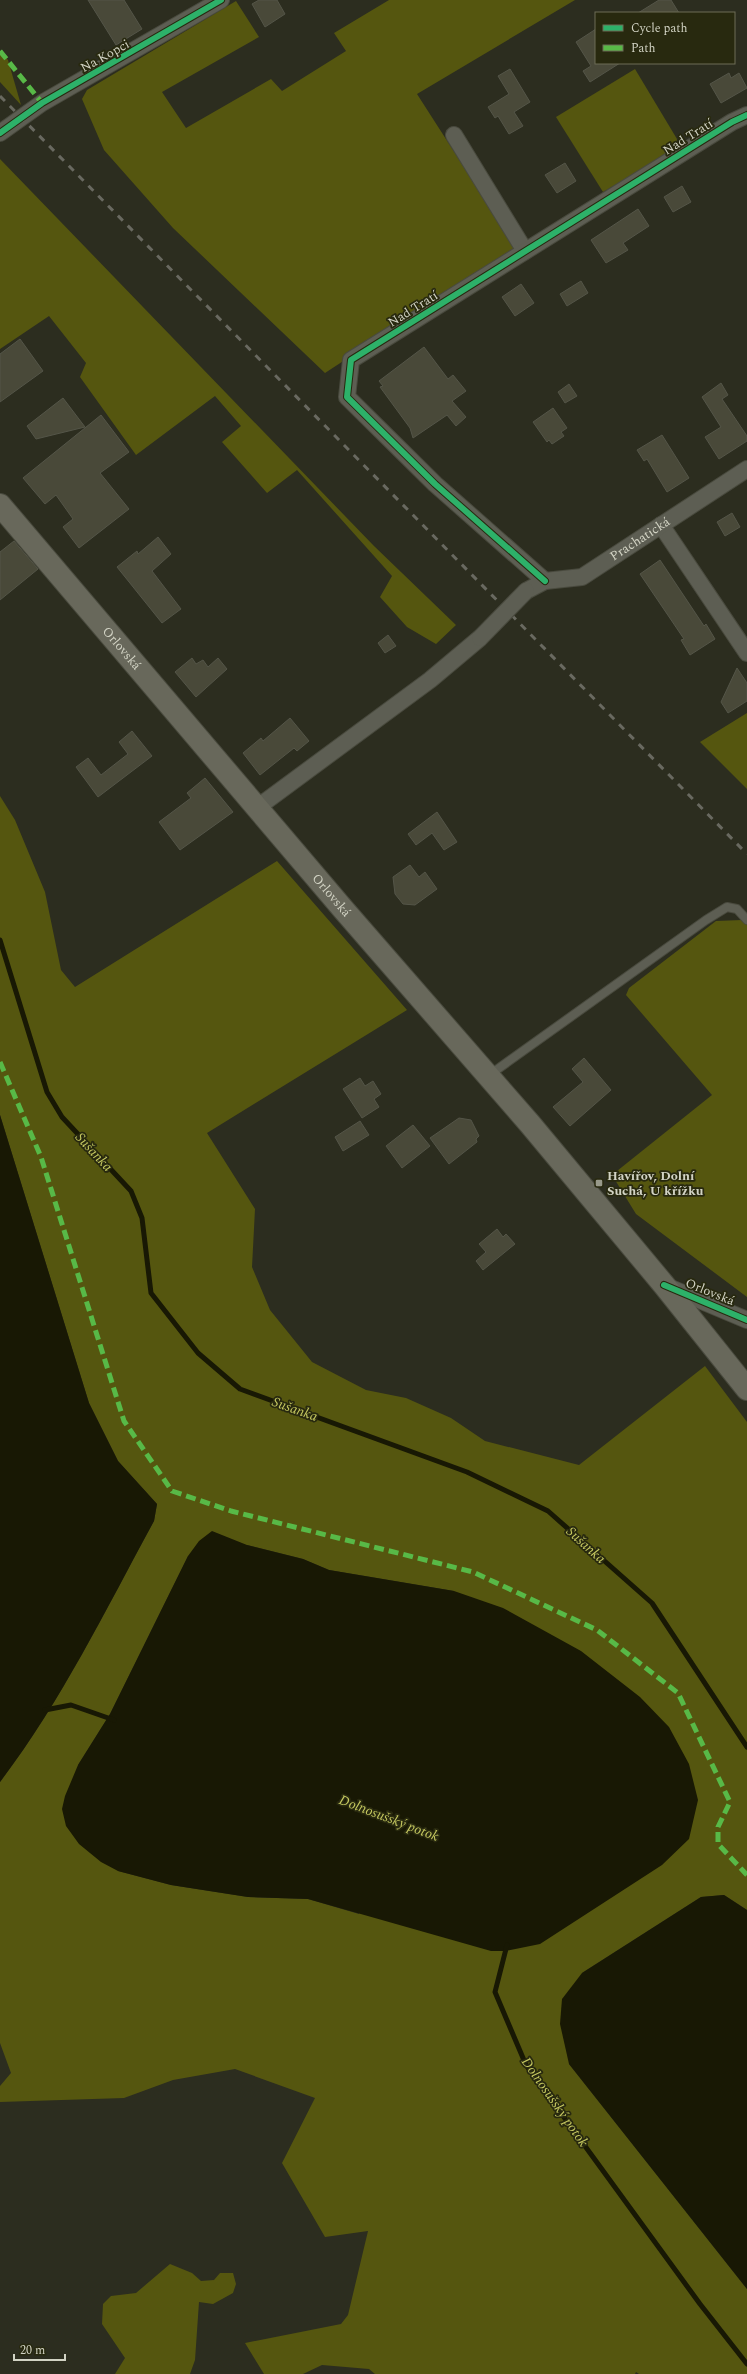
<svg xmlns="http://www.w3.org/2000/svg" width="747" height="2374" viewBox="0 0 747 2374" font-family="Spectral,serif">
<rect width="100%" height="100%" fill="#2c2d1f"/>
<g fill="#55560f" fill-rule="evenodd">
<polygon points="389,0 575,0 417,94 516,248 325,373 173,228 104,150 82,99 87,90 236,1 259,37 162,92 186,128 271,79 282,91 346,51 334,33"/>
<polygon points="0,51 8,60 21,105 0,82"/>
<polygon points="635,69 677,139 675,150 603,192 556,117"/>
<polygon points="0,159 374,546 456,625 436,644 407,627 380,597 392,576 297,470 267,493 222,442 241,426 215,396 136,455 80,377 86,363 49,316 0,349"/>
<polygon points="747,713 747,789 700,742"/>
<path d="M0,796L15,820L45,892L61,970L75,987L277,861L407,1010L207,1133L255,1209L252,1267L270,1310L312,1362L366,1390L406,1398L451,1418L485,1441L579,1465L705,1366L747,1422V1910L724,1895L701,1897L582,1973L569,2064L747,2289V2374H639L636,2372L635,2374H375L369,2369L322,2365L303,2374H264L245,2343L341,2324L348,2315L368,2231L325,2237L282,2163L315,2098L235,2069L173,2080L124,2098L0,2102V2086L11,2073L0,2043V1782C61,1702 106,1609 154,1521L157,1504L118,1461L89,1403L0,1115ZM247,1545L303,1559L329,1570L454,1591L359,1914L308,1899L248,1897L171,1885L118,1871L78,1765L110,1714L188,1556Z"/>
<polygon points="742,920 747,925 747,1297 636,1214 612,1175 712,1095 626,995 629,988 716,921"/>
<polygon points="170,2264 192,2273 201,2281 214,2280 220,2273 233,2273 236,2284 233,2293 213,2304 199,2302 195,2360 190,2374 115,2374 125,2358 102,2324 103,2304 111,2296 136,2293"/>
</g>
<g fill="#181804">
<path d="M0,1115L89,1403L118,1461L157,1504L154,1521C106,1609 61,1702 0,1782Z"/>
<polygon points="212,1531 247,1545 303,1559 329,1570 454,1591 503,1608 581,1651 640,1697 669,1727 689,1764 698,1800 689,1839 662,1865 540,1944 505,1951 491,1951 308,1899 248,1897 171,1885 118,1871 101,1862 79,1844 66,1826 62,1809 65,1796 78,1765 110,1714 188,1556 199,1541"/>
<polygon points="724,1895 747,1910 747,2289 569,2064 560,2024 562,1999 582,1973 701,1897"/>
</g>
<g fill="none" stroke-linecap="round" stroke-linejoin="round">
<g stroke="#181804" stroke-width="5">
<polyline points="0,940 47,1092 62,1117 131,1191 142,1218 151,1293 198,1353 240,1389 467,1472 548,1511 652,1603 747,1747"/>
<polyline points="45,1710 71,1705 114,1720"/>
<polyline points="507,1945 495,1992 526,2065 700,2304 747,2364"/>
</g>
</g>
<g fill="#494939" stroke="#545548">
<polygon points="88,0 124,0 142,29 116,45"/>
<polygon points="259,0 277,0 285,14 265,27 252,4"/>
<polygon points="659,0 671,0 679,13 638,13"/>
<polygon points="596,29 596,63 620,63 590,82 583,71 591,66 576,42"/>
<polygon points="510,69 530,102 514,112 523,126 509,134 498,116 495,118 488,107 509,94 498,76"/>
<polygon points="729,73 731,78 739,73 747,88 721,103 710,84"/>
<polygon points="565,163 576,181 557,193 545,175"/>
<polygon points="682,186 691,202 673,212 664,197"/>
<polygon points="638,209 649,226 623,243 628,250 606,263 591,240"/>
<polygon points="581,281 588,293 567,306 560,294"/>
<polygon points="521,284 534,303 515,316 502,297"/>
<polygon points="20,339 43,371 0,402 0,354"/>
<polygon points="424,347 448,379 453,375 466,391 452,401 466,417 456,426 447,415 413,438 410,428 380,387 383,386 379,381"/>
<polygon points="721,383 728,395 722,399 747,436 747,441 719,459 705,437 721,427 702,397"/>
<polygon points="569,384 577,396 565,403 558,392"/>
<polygon points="63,398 85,427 36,439 27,426"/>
<polygon points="553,408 567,428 561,432 564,436 552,444 549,440 547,442 533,422"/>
<polygon points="101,415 129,452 100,473 129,509 79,548 63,527 73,519 56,495 45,504 23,478"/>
<polygon points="662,435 689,478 667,492 647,459 644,461 637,450"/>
<polygon points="732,513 740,527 725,536 717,522"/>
<polygon points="158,537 171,554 152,571 181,609 162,623 117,567 137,551 138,554"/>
<polygon points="14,541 38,569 0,600 0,552"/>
<polygon points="660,560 704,626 706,624 715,639 690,655 681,640 684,639 640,574"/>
<polygon points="388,635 396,646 385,653 378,643"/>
<polygon points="192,658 196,664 203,660 208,667 218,658 227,669 196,697 175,672"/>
<polygon points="737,668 747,683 747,701 728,713 721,702"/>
<polygon points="290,718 309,741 297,751 294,748 260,775 243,753 261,738 263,741"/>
<polygon points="132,731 152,756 98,797 76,767 88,758 101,775 128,754 119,742"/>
<polygon points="205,778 233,812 180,850 159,822 191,798 187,793"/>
<polygon points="437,812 457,842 444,850 432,833 416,845 408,834"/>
<polygon points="410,865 419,877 425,872 437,889 415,905 403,904 395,894 393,877"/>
<polygon points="584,1058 611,1090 570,1126 553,1107 583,1082 572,1069"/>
<polygon points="360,1078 365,1086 373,1081 381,1094 374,1099 379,1107 362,1118 343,1089"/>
<polygon points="459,1118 471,1120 479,1136 476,1139 477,1142 449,1164 430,1138"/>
<polygon points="360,1121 369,1135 343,1151 335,1137"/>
<polygon points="413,1125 430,1146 402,1168 386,1146"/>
<polygon points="497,1229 503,1237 506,1234 515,1244 483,1270 476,1261 486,1252 479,1244"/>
</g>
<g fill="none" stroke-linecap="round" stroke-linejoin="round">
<g stroke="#494a3e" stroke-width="10">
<polyline id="service" points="488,1076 706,920 727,907 737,909 747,920"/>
</g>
<g stroke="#494a3e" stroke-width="18">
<g id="minor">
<polyline points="0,133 42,103 221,0"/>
<polyline points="454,135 525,251"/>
<polyline points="661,525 747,653"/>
<polyline points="545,581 435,484 347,397 351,360 732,122 747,115"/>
<path id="s1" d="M526,591L545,581L582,577L747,469"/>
<polyline points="258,807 430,680 480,638"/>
<polyline points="666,1286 747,1320"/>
</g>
</g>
<g stroke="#494a3e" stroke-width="24">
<g id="secondary">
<path id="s2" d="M0,505L343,909L530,1124L664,1285L747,1389"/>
</g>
</g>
<use href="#service" stroke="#5d5e53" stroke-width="8"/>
<use href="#minor" stroke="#5d5e53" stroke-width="16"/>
<use href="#secondary" stroke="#68685b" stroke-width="22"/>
<polyline stroke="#696960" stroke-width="3" stroke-dasharray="7 7" stroke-linecap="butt" points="0,96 747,854"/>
<g stroke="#494a3e" stroke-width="18" stroke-linecap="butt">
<polyline id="minor-bridge" points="480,638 526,591"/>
</g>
<use href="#minor-bridge" stroke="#5d5e53" stroke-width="16"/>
<g stroke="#58b947" stroke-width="5" stroke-dasharray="10 5" stroke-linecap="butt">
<polyline points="0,51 42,103"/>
<polyline points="0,1062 41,1157 124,1421 172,1491 231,1511 473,1572 597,1630 678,1693 730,1802 718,1827 718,1844 747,1875"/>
</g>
<g stroke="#28290f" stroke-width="8">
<g id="cycleway">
<polyline points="0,133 42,103 221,0"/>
<polyline points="545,581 435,484 347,397 351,360 732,122 747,115"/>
<polyline points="664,1285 747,1320"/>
</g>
</g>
<use href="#cycleway" stroke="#2db169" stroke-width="6"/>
</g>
<rect fill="#98998a" stroke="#28290f" stroke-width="1.5" x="595" y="1179" width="8" height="8" rx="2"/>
<g text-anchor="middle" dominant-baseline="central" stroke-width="3.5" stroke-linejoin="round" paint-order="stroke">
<g font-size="13" fill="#d2d3c4" stroke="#28290f">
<text transform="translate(105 56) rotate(-29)">Na Kopci</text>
<text transform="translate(688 137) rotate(-32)">Nad Tratí</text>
<text transform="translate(413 309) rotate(-32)">Nad Tratí</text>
<text stroke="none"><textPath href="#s1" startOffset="128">Prachatická</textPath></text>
<text stroke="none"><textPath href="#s2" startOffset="188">Orlovská</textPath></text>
<text stroke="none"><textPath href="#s2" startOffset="512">Orlovská</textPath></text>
<text transform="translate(710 1292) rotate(22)">Orlovská</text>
</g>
<g font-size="13" font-weight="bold" fill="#d2d3c4" stroke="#28290f" text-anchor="start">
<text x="607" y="1176">Havířov, Dolní<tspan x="607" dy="15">Suchá, U křížku</tspan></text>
</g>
<g font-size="14" font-style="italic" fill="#c5c860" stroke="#28290f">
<text transform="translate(94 1152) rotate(47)">Sušanka</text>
<text transform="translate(295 1409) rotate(20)">Sušanka</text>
<text transform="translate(586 1545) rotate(42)">Sušanka</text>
<text transform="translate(389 1818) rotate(21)">Dolnosušský potok</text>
<text transform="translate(555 2102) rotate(55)">Dolnosušský potok</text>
</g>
</g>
<rect x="595" y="12" width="140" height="52" fill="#28290f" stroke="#6c6d57"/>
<rect x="603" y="25" width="20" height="6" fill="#2db169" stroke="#6c6d57"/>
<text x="631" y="32" font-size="12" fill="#d2d3c4">Cycle path</text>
<rect x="603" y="45" width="20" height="6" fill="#58b947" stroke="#6c6d57"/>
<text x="631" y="52" font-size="12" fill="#d2d3c4">Path</text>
<path d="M14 2354v6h51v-6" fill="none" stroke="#d2d3c4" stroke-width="2"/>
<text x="20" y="2354" font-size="12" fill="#d2d3c4" stroke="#28290f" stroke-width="3" paint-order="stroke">20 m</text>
</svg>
